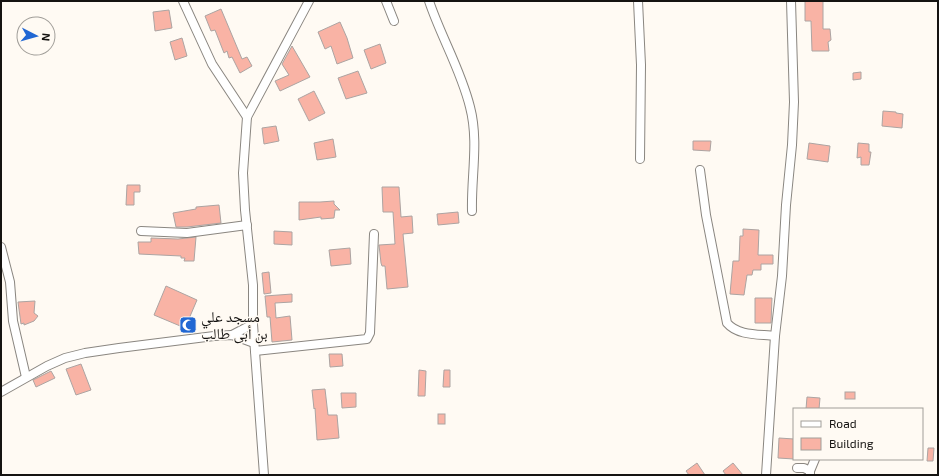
<svg xmlns="http://www.w3.org/2000/svg" width="939" height="476" viewBox="0 0 939 476" font-family="'Exo 2','Noto Naskh Arabic',sans-serif">
<rect width="100%" height="100%" fill="#fffaf3"/>
<g fill="#f9b3a5" stroke="#aca4a2">
<polygon points="805,1 823,1 823,29 830,29 831,40 828,42 829,51 812,51 811,21 805,21"/>
<polygon points="221,9 242,59 247,57 252,66 240,73 232,57 229,58 227,51 224,53 215,30 211,31 205,16"/>
<polygon points="169,10 172,28 155,31 153,12"/>
<polygon points="340,22 347,38 353,58 337,64 331,46 325,49 318,32"/>
<polygon points="182,38 187,56 175,60 170,42"/>
<polygon points="380,44 386,63 371,69 364,50"/>
<polygon points="292,46 310,77 280,91 275,81 289,75 282,64"/>
<polygon points="358,71 367,93 346,99 338,78"/>
<polygon points="861,72 861,79 853,80 853,73"/>
<polygon points="314,91 325,113 309,121 298,99"/>
<polygon points="883,111 896,112 896,113 903,114 902,128 882,126"/>
<polygon points="276,126 279,141 264,144 262,128"/>
<polygon points="333,139 336,157 317,160 314,143"/>
<polygon points="693,141 711,141 710,151 693,150"/>
<polygon points="809,143 830,146 828,162 807,159"/>
<polygon points="858,143 869,144 869,152 871,152 869,165 861,165 861,157 857,158"/>
<polygon points="127,185 140,185 140,192 134,192 134,205 126,205"/>
<polygon points="382,187 399,187 401,217 412,216 413,233 403,234 408,287 387,289 385,266 382,266 381,263 379,245 395,244 393,212 383,212"/>
<polygon points="334,201 334,204 340,210 335,210 334,218 321,219 321,217 299,220 299,202 320,202"/>
<polygon points="219,205 221,223 187,227 176,227 173,213 196,209 196,207"/>
<polygon points="458,212 459,223 438,225 437,214"/>
<polygon points="743,229 759,230 758,255 773,255 773,264 761,264 761,270 753,270 752,275 747,275 744,295 730,294 733,261 739,261 740,236 743,236"/>
<polygon points="274,231 292,232 292,245 274,244"/>
<polygon points="196,237 194,261 184,261 185,258 181,258 181,256 139,254 138,242 151,242 151,238 178,239"/>
<polygon points="350,248 351,264 331,266 329,250"/>
<polygon points="269,272 271,293 264,294 262,273"/>
<polygon points="166,286 197,300 185,328 154,315"/>
<polygon points="292,294 292,302 275,303 276,318 290,316 292,340 272,342 270,317 267,317 265,296"/>
<polygon points="755,298 772,298 771,323 755,323"/>
<polygon points="35,301 34,313 38,316 34,321 24,325 24,323 21,324 18,302"/>
<polygon points="329,354 342,354 343,366 330,367"/>
<polygon points="81,364 91,390 76,395 66,369"/>
<polygon points="419,370 426,371 425,396 418,396"/>
<polygon points="444,370 450,370 450,387 443,387"/>
<polygon points="51,371 55,378 36,387 33,380"/>
<polygon points="325,389 328,415 337,415 339,438 317,440 315,408 314,409 312,390"/>
<rect x="845" y="392" width="10" height="7"/>
<polygon points="341,393 356,393 356,407 342,408"/>
<polygon points="807,397 820,398 819,409 806,409"/>
<rect x="438" y="414" width="7" height="10"/>
<polygon points="779,438 794,439 794,459 778,458"/>
<polygon points="928,448 934,448 933,461 927,461"/>
<polygon points="697,463 705,475 689,475 686,471"/>
<polygon points="733,463 743,475 726,475 723,471"/>
</g>
<g fill="none" stroke-linecap="round" stroke-linejoin="round">
<g stroke="#8a8680" stroke-width="10">
<g id="minor">
<polyline points="183,1 212,64 247,117"/>
<polyline points="386,1 394,21"/>
<path d="M429,1C441,37 461,70 470,107C479,141 471,177 472,211"/>
<polyline points="638,1 641,65 640,159"/>
<path d="M700,170L706,215L727,323C738,336 759,334 775,336"/>
<polyline points="141,231 187,233 247,225"/>
<polyline points="1,247 10,282 13,321 26,377"/>
<polyline points="232,335 253,324"/>
<polyline points="255,351 367,339 370,333 374,234"/>
<polyline points="1,392 47,366 65,358 85,353 119,348 214,336 232,335 254,343"/>
<polyline points="797,468 804,468 810,471 810,475"/>
<polyline points="810,471 815,459"/>
<polyline points="264,475 253,324 253,285 245,210 243,173 247,117 309,1"/>
<polyline points="766,475 775,336 782,276 786,205 792,145 794,102 791,1"/>
</g>
</g>
<use href="#minor" stroke="#fff" stroke-width="8"/>
</g>
<defs>
<g id="mosque-square" transform="scale(0.9)"><rect x="-9" y="-9" width="18" height="18" rx="4" fill="#2167d3" stroke="#fffaf3"/><path d="M3.5-4.9A6 6 0 1 0 3.5 4.9A5 5 0 1 1 3.5-4.9Z" fill="#fff"/></g>
</defs>
<g fill-rule="evenodd">
<use href="#mosque-square" x="188" y="325"/>
</g>
<g text-anchor="middle" dominant-baseline="central" stroke-width="3" stroke-linejoin="round" paint-order="stroke">
<g font-size="15" fill="#151311" stroke="#fffaf3" text-anchor="start">
<text x="201" y="316">مسجد علي<tspan x="201" dy="17">بن أبى طالب</tspan></text>
</g>
</g>
<rect width="939" height="476" fill="none" stroke="#151311" stroke-width="4"/>
<rect x="793" y="408" width="130" height="52" fill="#fffaf3" stroke="#a19e99"/>
<rect x="801" y="421" width="20" height="6" fill="#ffffff" stroke="#a19e99"/>
<text x="829" y="428" font-size="12" fill="#151311">Road</text>
<rect x="801" y="438" width="20" height="12" fill="#f9b3a5" stroke="#a19e99"/>
<text x="829" y="448" font-size="12" fill="#151311">Building</text>
<g transform="translate(36 36) rotate(96)"><circle r="19" fill="#fffaf3" stroke="#a19e99"/>
<path d="M0-3L7 15L0 10L-7 15Z" fill="#2167d3"/>
<text y="-6" font-size="11" font-weight="bold" text-anchor="middle" fill="#151311">N</text>
</g>
</svg>
